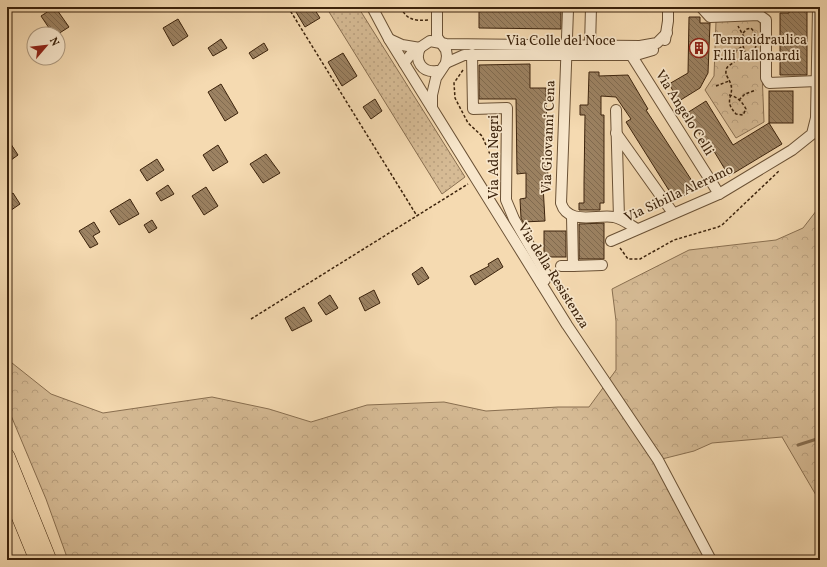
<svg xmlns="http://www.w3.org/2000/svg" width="827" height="567" viewBox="0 0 827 567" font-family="Vollkorn,serif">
<defs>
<pattern id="grass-dots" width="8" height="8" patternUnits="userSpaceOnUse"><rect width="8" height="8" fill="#d6bb95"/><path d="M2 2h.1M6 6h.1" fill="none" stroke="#b9a07f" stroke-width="1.8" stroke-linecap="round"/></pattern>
<pattern id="forest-crowns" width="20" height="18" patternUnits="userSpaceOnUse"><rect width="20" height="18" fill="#d6bb95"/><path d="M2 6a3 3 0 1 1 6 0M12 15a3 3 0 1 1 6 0" fill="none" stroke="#b9a07f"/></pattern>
<pattern id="building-back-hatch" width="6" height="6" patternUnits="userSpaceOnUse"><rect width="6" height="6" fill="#9c8262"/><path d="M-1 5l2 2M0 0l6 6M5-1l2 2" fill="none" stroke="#806a4f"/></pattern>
</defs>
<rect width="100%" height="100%" fill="#f5dab1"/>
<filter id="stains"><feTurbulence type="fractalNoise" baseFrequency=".005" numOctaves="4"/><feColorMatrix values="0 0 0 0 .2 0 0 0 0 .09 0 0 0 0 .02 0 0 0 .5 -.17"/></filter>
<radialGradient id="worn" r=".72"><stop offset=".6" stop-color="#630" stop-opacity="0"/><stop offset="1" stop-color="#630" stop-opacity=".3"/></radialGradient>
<polygon fill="url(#grass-dots)" stroke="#896f50" points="326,7 358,7 465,177 442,194"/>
<g fill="url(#forest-crowns)" stroke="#896f50">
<polygon points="760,20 764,122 736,138 705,90 714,76 716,21"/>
<polygon points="820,206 820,502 782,437 712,443 694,451 658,460 713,560 68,560 46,499 7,406 7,359 51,394 103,413 212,397 269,409 311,422 367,405 444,402 486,411 558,407 589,407 616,370 616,321 612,289 689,250 776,240 803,228"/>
</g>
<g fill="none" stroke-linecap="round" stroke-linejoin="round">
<polyline stroke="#856c4d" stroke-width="3" points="798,445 820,438"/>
</g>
<g fill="url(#building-back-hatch)" stroke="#3c230c">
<polygon points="55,7 69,27 58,34 53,34 41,16"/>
<polygon points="304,7 313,7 320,18 305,27 296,12"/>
<polygon points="479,7 561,7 561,29 479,28"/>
<polygon points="789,7 807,7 807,75 780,75 780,13 789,13"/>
<polygon points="689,17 700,17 700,23 710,23 708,73 700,88 679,101 669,84 688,73"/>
<polygon points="178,19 188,36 173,46 163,28"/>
<polygon points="221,39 227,48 213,56 208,48"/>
<polygon points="264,43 268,50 253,59 249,53"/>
<polygon points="343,53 357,76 342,86 328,62"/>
<polygon points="530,64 530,88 546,88 548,185 543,185 545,221 523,222 521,218 520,199 526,198 526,173 517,174 516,99 479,99 479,65"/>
<polygon points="589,72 599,72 599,76 628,75 648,109 646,110 694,184 693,185 695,190 675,200 626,122 631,119 616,97 601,96 601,115 604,115 604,203 600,203 600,210 579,210 579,203 584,203 584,183 585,115 580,115 580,105 588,105"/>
<polygon points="221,84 238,113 225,121 208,92"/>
<rect x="769" y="91" width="24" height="32"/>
<polygon points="375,99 382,111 371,119 363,107"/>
<polygon points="706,101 733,145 769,123 782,144 729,176 712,148 709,150 687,113"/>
<polygon points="7,138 18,155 7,163"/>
<polygon points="218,145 228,162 213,171 203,155"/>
<polygon points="266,154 280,173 263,183 250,164"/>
<polygon points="157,159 164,170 147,181 140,170"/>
<polygon points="168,185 174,194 161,201 156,193"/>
<polygon points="206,187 218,206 204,215 192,196"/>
<polygon points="13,193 20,204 7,213 7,197"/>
<polygon points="130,199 139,214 119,225 110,211"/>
<polygon points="152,220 157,228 149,233 144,225"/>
<polygon points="94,222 100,232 93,236 98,244 90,248 79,231"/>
<polygon points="604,223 604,259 579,259 579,224"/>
<rect x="544" y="231" width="22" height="26"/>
<polygon points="498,258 503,267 475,285 470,276 489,266 488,264"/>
<polygon points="422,267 429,278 418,285 412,274"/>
<polygon points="374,290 380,303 365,311 359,298"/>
<polygon points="330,295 338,308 326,315 318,303"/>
<polygon points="304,307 312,321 292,331 285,318"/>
</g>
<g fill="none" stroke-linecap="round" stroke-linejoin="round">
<g stroke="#6a5135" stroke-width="12">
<g id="minor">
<polyline points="372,7 389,39 567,325 658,460 711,560"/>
<polyline points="701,7 710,17 759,15 766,20 766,78 769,83 817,81"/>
<polyline points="7,8 9,7"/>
<path d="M568,10L561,203C568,226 597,214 614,217C623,219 630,225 637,229"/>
<polyline points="389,39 402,45 420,48"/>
<polyline points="665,40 668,21 668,7"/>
<polyline points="590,46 591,7"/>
<path d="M420,48C414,61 422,73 437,71"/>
<polyline points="628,50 719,194"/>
<polyline points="472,54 473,109 507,108 506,200 514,219 546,274 545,280 541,283"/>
<polyline points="404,63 412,53 430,41 446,44 640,46 657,43 667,33"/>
<polyline points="446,63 464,55 636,55 653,50"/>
<polyline points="432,108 432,95 436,78 446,63 447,56 446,50 437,37 437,7"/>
<polyline points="616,110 619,218"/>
<polyline points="616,133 673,213"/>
<polyline points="572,216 573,266 602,265"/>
<polyline points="611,241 719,194 792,150 812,134 816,118 818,7"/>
<polyline points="561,266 573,266"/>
</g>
</g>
<g stroke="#3c230c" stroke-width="16">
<g id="highway">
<polyline points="7,456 49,560"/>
<polyline points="7,487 37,560"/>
</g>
</g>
<g stroke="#3c230c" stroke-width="1.5" stroke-dasharray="3 2" stroke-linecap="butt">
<polyline points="288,7 417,216"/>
<path d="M401,7C406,20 415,21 428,20"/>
<polyline points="743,33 747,29 751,28 756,34"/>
<polyline points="743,46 745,52 749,54 754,51 756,46"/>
<polyline points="463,70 454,83 455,98 468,123 482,136 496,168"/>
<polyline points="716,86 729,81"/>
<path d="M729,95C737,96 743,103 746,109L743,115L736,114C723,100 734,97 731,85C730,80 725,75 726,71C726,66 731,65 734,62L736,51L745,44L744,37L738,26"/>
<polyline points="739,100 745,94 756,90"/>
<polyline points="620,248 628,259 640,259 674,240 718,227 722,225 780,170"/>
<polyline points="251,319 468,184"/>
</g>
<use href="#minor" stroke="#f8e7cc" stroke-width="10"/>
<use href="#highway" stroke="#f5dab1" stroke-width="15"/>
</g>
<defs>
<g id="building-ring" transform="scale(1)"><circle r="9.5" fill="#f8e7cc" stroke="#8f2418" stroke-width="1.5"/><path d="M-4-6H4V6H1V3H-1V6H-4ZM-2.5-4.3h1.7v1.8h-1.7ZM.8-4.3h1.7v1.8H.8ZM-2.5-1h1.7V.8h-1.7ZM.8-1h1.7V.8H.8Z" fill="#8f2418"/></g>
</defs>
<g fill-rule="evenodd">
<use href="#building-ring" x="699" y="48"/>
</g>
<g text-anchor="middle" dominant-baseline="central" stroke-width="3.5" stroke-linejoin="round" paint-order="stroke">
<g font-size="14" fill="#3c230c" stroke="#f8e7cc" text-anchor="start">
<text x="713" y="40">Termoidraulica<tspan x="713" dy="16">F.lli Iallonardi</tspan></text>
</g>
<g font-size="14" fill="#3c230c" stroke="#f8e7cc">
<text x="561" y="41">Via Colle del Noce</text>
<text transform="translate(684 113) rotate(58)">Via Angelo Celli</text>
<text transform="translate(549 137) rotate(-88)">Via Giovanni Cena</text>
<text transform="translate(494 157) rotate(-90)">Via Ada Negri</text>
<text transform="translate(679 194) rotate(-25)">Via Sibilla Aleramo</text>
<text transform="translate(553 276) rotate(58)">Via della Resistenza</text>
</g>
</g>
<rect width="827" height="567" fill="none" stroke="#f5dab1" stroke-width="24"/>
<rect x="8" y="8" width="811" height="551" fill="none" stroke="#3c230c" stroke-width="2"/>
<rect x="12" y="12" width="803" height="543" fill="none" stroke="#3c230c"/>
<g transform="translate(46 46) rotate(62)"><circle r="19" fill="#f8e7cc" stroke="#ad997f"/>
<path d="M0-3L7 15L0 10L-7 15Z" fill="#8f2418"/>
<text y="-6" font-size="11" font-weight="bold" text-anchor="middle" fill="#3c230c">N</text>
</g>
<rect width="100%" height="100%" filter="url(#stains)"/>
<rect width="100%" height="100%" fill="url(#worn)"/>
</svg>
